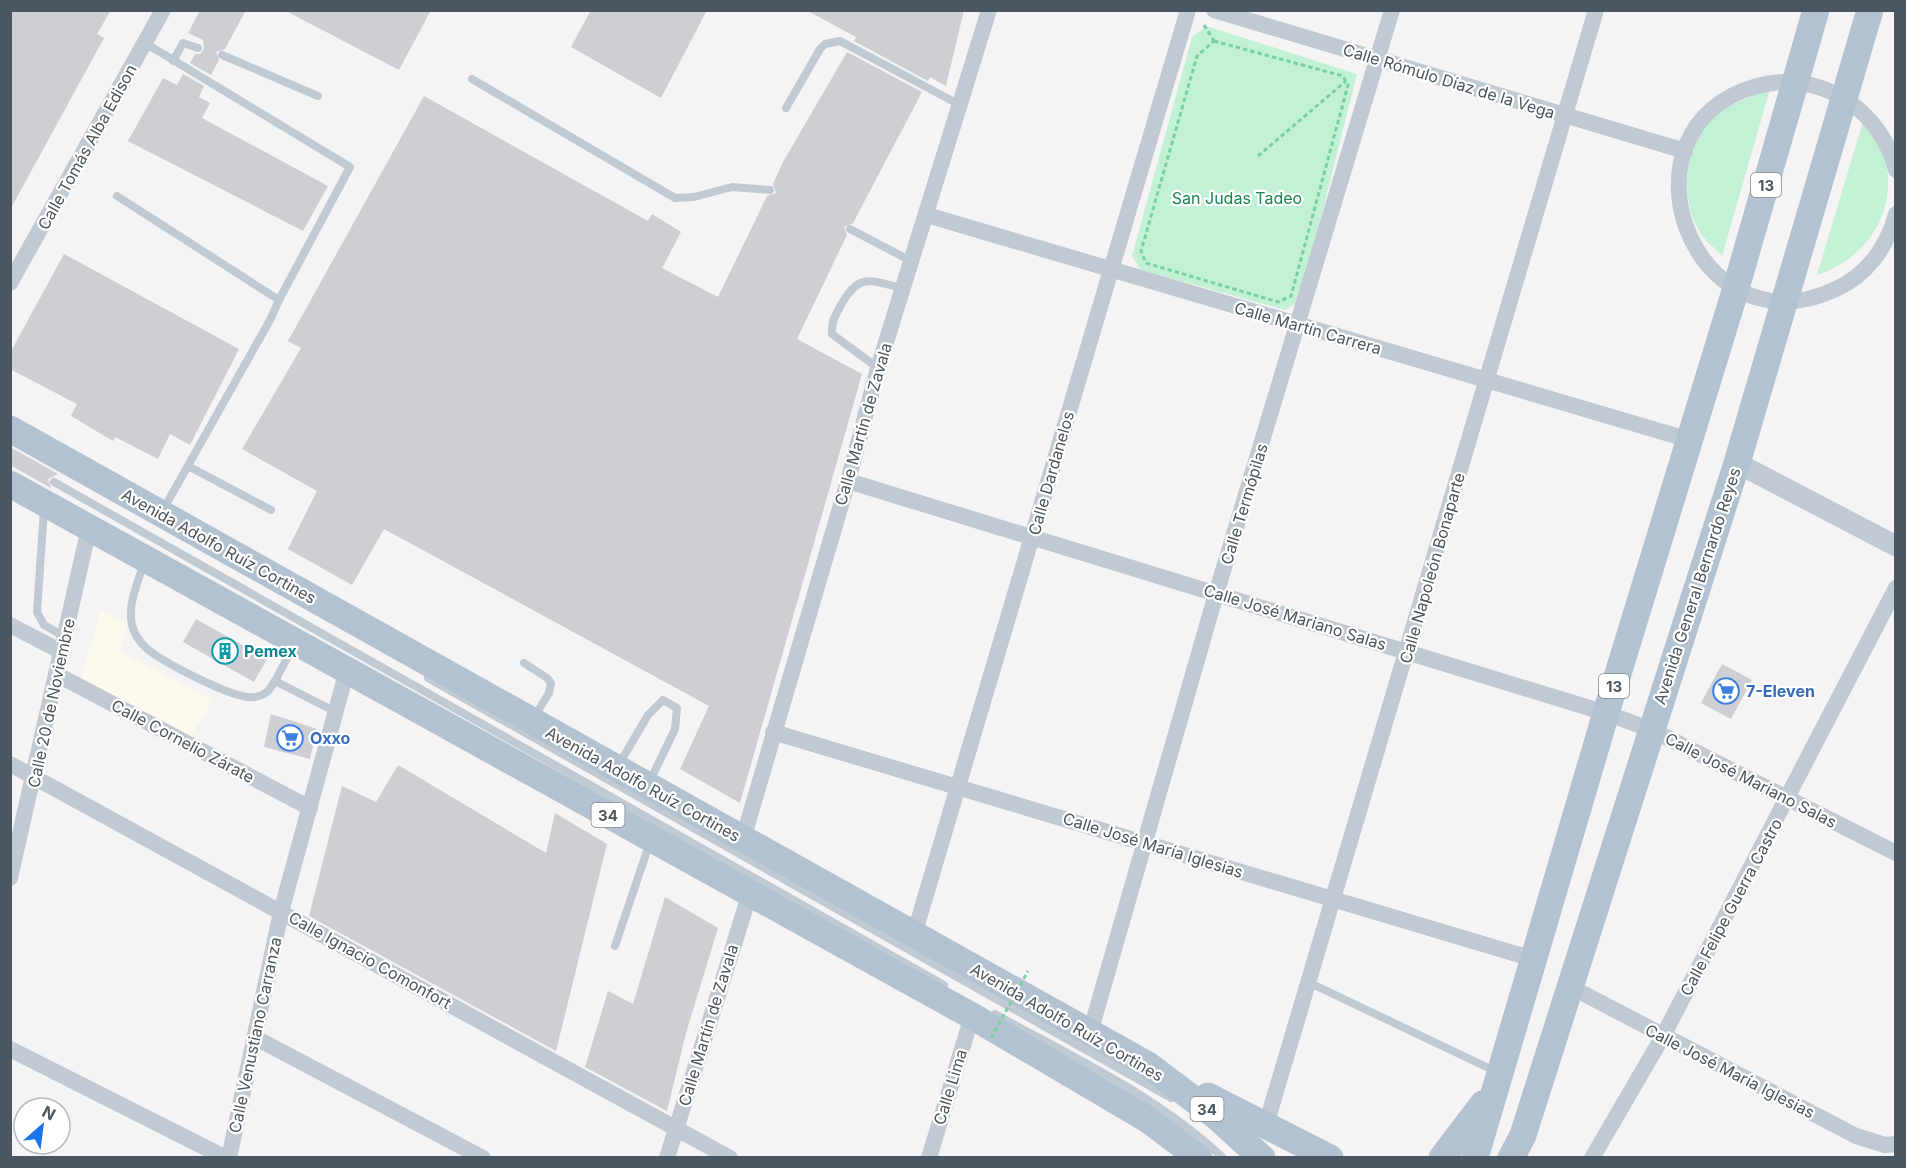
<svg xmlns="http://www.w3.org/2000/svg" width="1906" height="1168" viewBox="0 0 1906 1168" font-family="Inter,sans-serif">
<rect width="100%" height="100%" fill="#f5f3f3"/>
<polygon fill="#fdf9ef" points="100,610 127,623 121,652 213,700 190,738 81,681"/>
<g fill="#c3f1d5">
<polygon points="1206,26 1357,74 1300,300 1286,310 1141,270 1132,256 1192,37"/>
<path d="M1770,89L1722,256C1715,248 1705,241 1700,232C1677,196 1685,134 1723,110C1738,101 1755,96 1770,89Z"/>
<path d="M1864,118C1869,123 1877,129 1880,135C1883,142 1883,151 1885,158C1898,211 1868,258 1817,275Z"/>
</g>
<g fill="#cdcfd5">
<polygon points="10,10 111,10 97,34 104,38 10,210"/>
<polygon points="200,10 246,10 225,49 216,52 219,60 211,75 190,63 195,54 200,54 204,49 203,40 188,33"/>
<polygon points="284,10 431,10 399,70"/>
<polygon points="591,10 707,10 661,98 571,47"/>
<polygon points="806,10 964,10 946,86 930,77 928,81 854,41 856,37"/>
<polygon points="847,52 922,92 853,223 844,227 847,235 797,339 862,374 740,803 680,769 709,706 384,529 352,585 288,549 317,491 242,449 301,348 288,341 424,96 648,221 652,214 681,232 662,268 718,297 767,196 776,193 773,184 783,162"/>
<polygon points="183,74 204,86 199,97 210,103 202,118 328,186 303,231 128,141 163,78 177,85"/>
<polygon points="64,254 239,349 190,445 170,434 158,459 115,437 113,441 71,416 77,404 10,369 10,353"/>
<polygon points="10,447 58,474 48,479 51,488 10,465"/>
<polygon points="196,619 267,659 254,682 183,642"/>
<polygon points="1722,664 1752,680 1731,719 1701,703"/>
<polygon points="271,714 317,729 310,759 264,747"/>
<polygon points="398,765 546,853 555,813 607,844 556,1051 309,916 342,786 376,802"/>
<polygon points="665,897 718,928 686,1033 667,1111 585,1067 608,991 633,1004"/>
</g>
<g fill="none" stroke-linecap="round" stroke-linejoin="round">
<g stroke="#7ad0a6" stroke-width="3" stroke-dasharray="4.5 3" stroke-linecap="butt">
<polyline points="1204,25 1214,41"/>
<polygon points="1214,41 1343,76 1348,85 1291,296 1278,302 1146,263 1141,251 1197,56"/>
<polyline points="1258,156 1346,81"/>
</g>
<g stroke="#c1cad2" stroke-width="8">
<polyline points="145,43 350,167 279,300"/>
<polyline points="222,55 318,96"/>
<polyline points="173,61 183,43 198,48"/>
<polyline points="472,79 675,198 694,197 732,187 770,190"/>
<polyline points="786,108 820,49 825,44 840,41 960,105"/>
<polyline points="117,196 279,300 270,320 163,510"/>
<polyline points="850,229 913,262"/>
<path d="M878,368L832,334C831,321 836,314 842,303C861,271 871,282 904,288"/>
<polyline points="188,466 271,510"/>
<polyline points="54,482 944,985"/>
<polyline points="44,509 37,612 44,625 65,637"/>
<path d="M144,562C139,581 127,604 132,625C134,634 139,641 146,648C163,662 234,700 254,697C265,696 270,690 275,681"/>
<polyline points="294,645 275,681 336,712"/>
<polyline points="524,663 547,678 551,683 549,693 533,719"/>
<polyline points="428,678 1171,1098"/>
<polyline points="618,766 648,715 663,700 677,708 675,729 649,783"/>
<polyline points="615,946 650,842"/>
<polyline points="1308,982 1497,1072"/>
<path d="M995,1014C1072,1057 1158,1096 1223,1158"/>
</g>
<g stroke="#c1cad2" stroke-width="16">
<polyline points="1214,10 1685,151"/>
<path d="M1896,170C1881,109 1819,69 1757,86C1609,127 1691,357 1836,289C1867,275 1887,247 1896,214"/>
<polyline points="927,215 1690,440"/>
<polyline points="10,283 163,10"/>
<polyline points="848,481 1606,713 1652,730 1896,853"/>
<polyline points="10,625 62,652"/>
<polyline points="56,674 310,808"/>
<polyline points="773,732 1533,959"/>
<polyline points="10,764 730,1158"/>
<polyline points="743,839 848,481 878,368 989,10"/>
<polyline points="10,878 89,528"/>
<polyline points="914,935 1188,10"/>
<polyline points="1569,986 1856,1136 1885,1145 1896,1144"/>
<polyline points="1090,1033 1216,594 1392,10"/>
<polyline points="254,1037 483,1158"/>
<polyline points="10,1049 226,1158"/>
<polyline points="1266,1125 1596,10"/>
<polyline points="229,1158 281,912 347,670"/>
<polyline points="667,1158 750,893"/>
<polyline points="929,1158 972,1016"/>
<polyline points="1592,1158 1663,1036 1896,588"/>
</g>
<polyline stroke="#c1cad2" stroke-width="21" points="1737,463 1896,546"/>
<g stroke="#b3c2d1" stroke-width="27">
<polyline points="10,429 1148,1065 1217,1117 1262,1158"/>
<polyline points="10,484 972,1016 1147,1119 1199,1158"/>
<polyline points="1208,1096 1330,1158"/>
<polyline points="1442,1158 1483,1104"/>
<polyline points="1475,1158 1606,713 1736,288 1816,10"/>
<polyline points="1511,1158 1523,1135 1737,463 1870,10"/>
</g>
<polyline stroke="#7ad0a6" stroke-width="3" stroke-dasharray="4.5 3" stroke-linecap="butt" points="991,1038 1028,971"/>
</g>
<defs>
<g id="building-ring" transform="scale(1.35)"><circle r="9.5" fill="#fff" stroke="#0f9aa8" stroke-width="1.5"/><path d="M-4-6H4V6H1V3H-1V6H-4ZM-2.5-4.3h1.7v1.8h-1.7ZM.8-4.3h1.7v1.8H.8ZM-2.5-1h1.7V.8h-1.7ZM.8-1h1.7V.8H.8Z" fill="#0f9aa8"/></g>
<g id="supermarket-ring" transform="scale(1.35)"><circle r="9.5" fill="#fff" stroke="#3f7fe0" stroke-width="1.5"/><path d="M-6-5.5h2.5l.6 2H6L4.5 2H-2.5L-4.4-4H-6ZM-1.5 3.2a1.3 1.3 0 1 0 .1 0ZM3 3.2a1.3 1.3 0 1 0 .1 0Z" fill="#3f7fe0"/></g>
</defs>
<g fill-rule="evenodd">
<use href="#building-ring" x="225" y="651"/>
<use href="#supermarket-ring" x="1726" y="691"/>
<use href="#supermarket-ring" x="290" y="738"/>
</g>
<g text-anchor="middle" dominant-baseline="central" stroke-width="4.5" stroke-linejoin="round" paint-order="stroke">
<g fill="#fff" stroke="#808990" stroke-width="1.5">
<rect x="1751" y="173" width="30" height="24" rx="4.5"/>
<rect x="1599" y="674" width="30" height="24" rx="4.5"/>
<rect x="591.5" y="803" width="33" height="24" rx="4.5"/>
<rect x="1190.5" y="1097" width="33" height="24" rx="4.5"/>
</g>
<g font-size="15" font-weight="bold" fill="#4a5661">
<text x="1766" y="185">13</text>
<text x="1614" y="686">13</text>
<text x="608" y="815">34</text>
<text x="1207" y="1109">34</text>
</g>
<g font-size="16" fill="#4a5661" stroke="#fff">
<text transform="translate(1449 81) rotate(17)">Calle Rómulo Díaz de la Vega</text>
<text transform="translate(87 147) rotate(-61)">Calle Tomás Alba Edison</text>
<text transform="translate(1308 328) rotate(16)">Calle Martín Carrera</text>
<text transform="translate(863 424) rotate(-74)">Calle Martín de Zavala</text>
<text transform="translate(1051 473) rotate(-74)">Calle Dardanelos</text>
<text transform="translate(1244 504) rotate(-73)">Calle Termópilas</text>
<text transform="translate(219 546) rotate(29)">Avenida Adolfo Ruíz Cortines</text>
<text transform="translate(1432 568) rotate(-74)">Calle Napoleón Bonaparte</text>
<text transform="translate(1697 586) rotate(-72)">Avenida General Bernardo Reyes</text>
<text transform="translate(1295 617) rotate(17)">Calle José Mariano Salas</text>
<text transform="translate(51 703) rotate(-78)">Calle 20 de Noviembre</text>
<text transform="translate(183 741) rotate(28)">Calle Cornelio Zárate</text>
<text transform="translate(1751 780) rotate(27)">Calle José Mariano Salas</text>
<text transform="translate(643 784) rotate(29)">Avenida Adolfo Ruíz Cortines</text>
<text transform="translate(1153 845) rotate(17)">Calle José María Iglesias</text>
<text transform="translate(1731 907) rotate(-62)">Calle Felipe Guerra Castro</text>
<text transform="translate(370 960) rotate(29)">Calle Ignacio Comonfort</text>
<text transform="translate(1067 1022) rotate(30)">Avenida Adolfo Ruíz Cortines</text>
<text transform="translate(708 1025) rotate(-73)">Calle Martín de Zavala</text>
<text transform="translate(255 1035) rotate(-78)">Calle Venustiano Carranza</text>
<text transform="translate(1730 1071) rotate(27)">Calle José María Iglesias</text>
<text transform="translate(950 1087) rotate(-73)">Calle Lima</text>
</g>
<g font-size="16" fill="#17864f" stroke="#fff">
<text x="1237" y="198">San Judas Tadeo</text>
</g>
<g font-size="16" font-weight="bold" fill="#0d838f" stroke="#fff" text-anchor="start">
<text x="244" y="651">Pemex</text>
</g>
<g font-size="16" font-weight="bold" fill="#366cbe" stroke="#fff" text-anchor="start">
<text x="1746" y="691">7-Eleven</text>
<text x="310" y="738">Oxxo</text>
</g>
</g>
<rect width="1906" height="1168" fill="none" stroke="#4a5661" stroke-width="24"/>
<g transform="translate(42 1126) rotate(28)"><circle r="28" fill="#ffffff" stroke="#b7bbc0" stroke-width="1.5"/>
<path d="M0-4.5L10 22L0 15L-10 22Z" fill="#1a73e8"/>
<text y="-9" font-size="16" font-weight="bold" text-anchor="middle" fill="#4a5661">N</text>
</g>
</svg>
